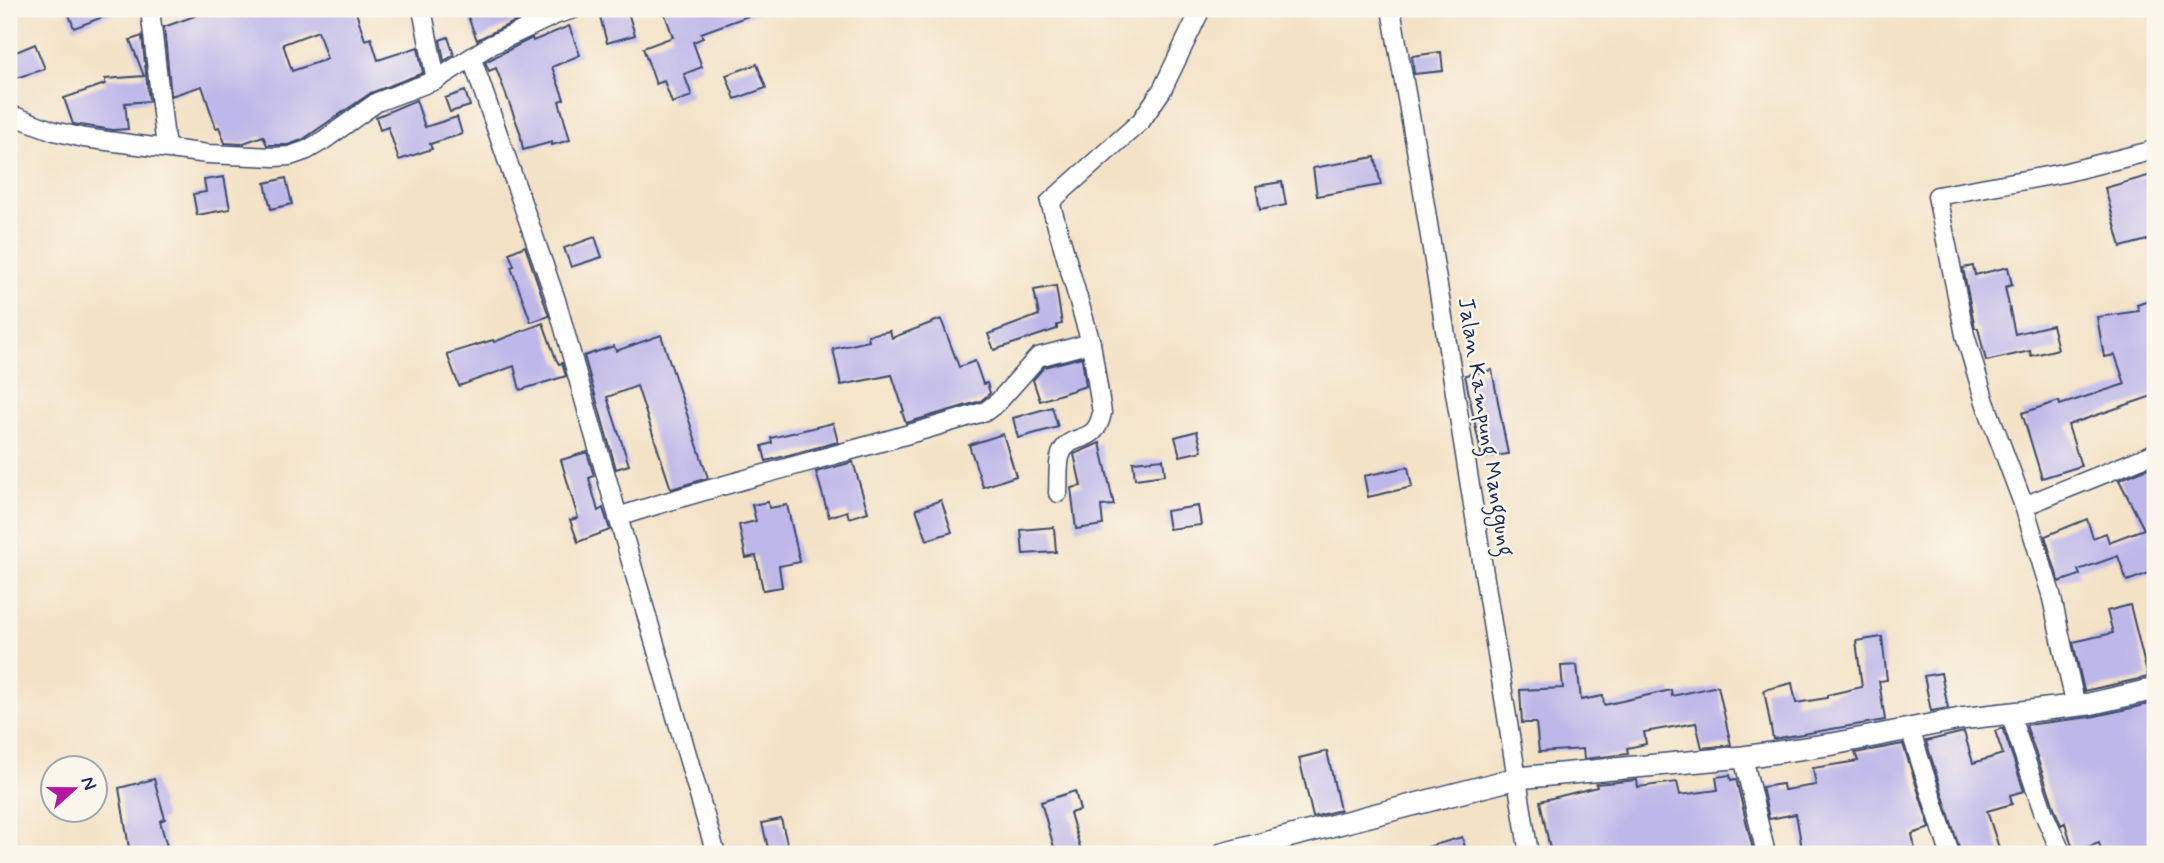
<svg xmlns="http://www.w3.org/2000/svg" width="2164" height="863" viewBox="0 0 2164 863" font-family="Mynerve,sans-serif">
<rect width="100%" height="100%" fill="#fbf7ec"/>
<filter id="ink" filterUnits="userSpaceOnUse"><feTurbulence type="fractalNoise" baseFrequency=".0143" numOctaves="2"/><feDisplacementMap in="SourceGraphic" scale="14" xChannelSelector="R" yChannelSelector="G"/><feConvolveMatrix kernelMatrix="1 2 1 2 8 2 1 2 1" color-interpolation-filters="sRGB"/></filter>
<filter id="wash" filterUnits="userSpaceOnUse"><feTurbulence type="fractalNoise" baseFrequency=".00686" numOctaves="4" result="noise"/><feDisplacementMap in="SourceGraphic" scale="28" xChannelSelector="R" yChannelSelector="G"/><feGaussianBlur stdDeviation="1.57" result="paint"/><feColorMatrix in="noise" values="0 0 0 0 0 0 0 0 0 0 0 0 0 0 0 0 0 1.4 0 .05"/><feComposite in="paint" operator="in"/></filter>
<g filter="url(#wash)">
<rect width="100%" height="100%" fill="#f3e2c6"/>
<g id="blocks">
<g fill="#beb7e9" fill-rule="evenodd">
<polygon points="67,9 121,9 121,10 74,28"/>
<path d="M214,9H355L365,40L371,38L378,60L418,47L423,73L371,93L302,140L288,145H267L263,136L241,144L225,143L219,127L216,128L202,86L171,96L164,27ZM318,31L327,59L292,71L283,44Z"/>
<polygon points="465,9 521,9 524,17 477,40"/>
<polygon points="598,9 627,9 635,35 607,43"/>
<polygon points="663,9 762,9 762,11 701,33 703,38 693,42 702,67 684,74 692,96 672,103 664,81 656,84 643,48 673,37"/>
<polygon points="569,26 580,55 552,67 564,99 559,101 570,140 552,145 552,142 523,150 520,132 496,68 489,71 485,62 532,38 533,41"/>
<polygon points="142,36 149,101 125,103 128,129 113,130 73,124 64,98 105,84 105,79 144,76 130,40"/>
<polygon points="448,37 454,55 444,61 440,40"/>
<polygon points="35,44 45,69 9,80 9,55"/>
<polygon points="1441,52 1443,71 1414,74 1412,56"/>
<polygon points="757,64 766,88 735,99 726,75"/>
<polygon points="465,91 470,106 450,112 445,98"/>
<polygon points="416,100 425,127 457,117 462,134 430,144 432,149 399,160 388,127 380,130 376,117"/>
<polygon points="1375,157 1381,185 1317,196 1313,168"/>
<polygon points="2155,174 2155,238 2121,247 2105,188"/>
<polygon points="224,177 230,209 197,215 193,194 206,192 204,180"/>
<polygon points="286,178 292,204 271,209 265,183"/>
<polygon points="1282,182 1286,205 1260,210 1256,186"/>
<polygon points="595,237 602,257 571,267 564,248"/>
<polygon points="525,246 549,316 531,322 511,267 514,266 509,253"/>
<polygon points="1973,266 1975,275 2008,267 2012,285 2005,287 2015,334 2052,325 2058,349 2031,356 2030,351 1986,361 1978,328 1975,328 1963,268"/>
<polygon points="1056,286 1062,324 1057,325 1057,329 994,350 988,334 1039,315 1034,290"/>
<polygon points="2155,299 2155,395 2068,425 2081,466 2042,478 2022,413 2059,401 2060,405 2125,384 2115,355 2104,357 2097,317 2139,311 2137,305"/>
<polygon points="941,319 959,367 975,361 983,384 987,383 990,393 981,401 906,423 902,412 904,411 892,375 841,385 833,349 869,341 868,335 890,331 892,338"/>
<polygon points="543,323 556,359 559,364 562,363 566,376 520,390 514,366 459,386 447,354 493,340 494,342"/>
<polygon points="661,335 708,478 671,489 637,386 607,397 629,465 616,469 584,356 614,346 616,351"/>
<polygon points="1082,357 1086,386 1040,401 1033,380 1044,367"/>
<polygon points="1492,370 1508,454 1482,458 1465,375"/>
<polygon points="1052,407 1058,427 1018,438 1013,418"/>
<polygon points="833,423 838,442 766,461 762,446 772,443 771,438"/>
<polygon points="1197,431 1202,451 1180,456 1175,437"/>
<polygon points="1003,434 1016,476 983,487 969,445"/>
<polygon points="1100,443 1114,505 1101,506 1103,525 1076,529 1071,488 1081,486 1074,454"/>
<polygon points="587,452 594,476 589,478 598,511 603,508 610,530 578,542 570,520 578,518 561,460"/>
<polygon points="1163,459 1165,475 1135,479 1133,462"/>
<polygon points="853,462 868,512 849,518 847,511 829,517 816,472"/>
<polygon points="2155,465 2155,571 2127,581 2118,556 2078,570 2080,575 2059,582 2045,536 2087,519 2093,538 2106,533 2109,542 2144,529 2119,480"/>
<polygon points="1408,467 1412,487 1368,497 1364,476"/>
<polygon points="941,500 952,532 927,540 916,509"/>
<polygon points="768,502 769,508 787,505 800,562 779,566 782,587 763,590 756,556 746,558 739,525 756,521 752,505"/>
<polygon points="1198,506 1201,525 1169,529 1166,511"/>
<polygon points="1054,527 1056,552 1023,554 1021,530"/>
<polygon points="2130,605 2148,677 2084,691 2073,642 2113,633 2107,611"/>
<polygon points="1882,637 1887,680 1879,681 1885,720 1773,739 1764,690 1792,683 1796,703 1827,698 1827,695 1862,687 1856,641"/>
<polygon points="1577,665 1581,700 1603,696 1604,705 1671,690 1672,696 1718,686 1731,745 1702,748 1696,723 1644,732 1646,744 1627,748 1628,754 1584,759 1583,749 1539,752 1536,723 1522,723 1520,690 1563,688 1561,666"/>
<polygon points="1941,673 1948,708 1931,711 1924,676"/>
<polygon points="2154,703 2155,854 2103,854 2099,843 2074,852 2065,823 2061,825 2055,810 2026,725 2091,717"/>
<polygon points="2003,728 2024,791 2010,795 2012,804 1987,811 2001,854 1961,854 1926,741 1964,732 1973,763 2003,754 1995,731"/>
<polygon points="1903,744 1930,828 1912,834 1916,854 1803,854 1796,814 1769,819 1762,787 1783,784 1784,790 1816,785 1813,768 1858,761 1855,753"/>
<polygon points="1327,751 1340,810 1313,817 1299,758"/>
<polygon points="1730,775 1731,780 1736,779 1754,854 1551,854 1540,801 1597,787 1596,784 1637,780 1638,787 1677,782 1680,795 1718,790 1716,777"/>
<polygon points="154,779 165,819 160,821 169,854 130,854 119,788"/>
<polygon points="1075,791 1080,810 1070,813 1082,854 1056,854 1041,802"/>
<polygon points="781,819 788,847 769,852 762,823"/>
<polygon points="1462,837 1467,854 1417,854 1417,850"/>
</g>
</g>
</g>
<g filter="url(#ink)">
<use href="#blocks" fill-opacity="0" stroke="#3b4a6e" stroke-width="2"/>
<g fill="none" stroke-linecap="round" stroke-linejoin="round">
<g stroke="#3b4a6e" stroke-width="21">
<g id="minor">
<polyline points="150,9 166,148"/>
<polyline points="422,9 436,80"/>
<polyline points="1391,9 1416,149 1529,854"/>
<polyline points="557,14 574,9"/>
<polyline points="472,59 556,300 589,417 716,854"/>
<polyline points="9,114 54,131 84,138 208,154 275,157 290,156 307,150 324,140 377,102 436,80 489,46 557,14 555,9"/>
<path d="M1058,493C1059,481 1057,465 1061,454C1071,430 1095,448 1102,413L1091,343L1050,202L1141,121L1162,90L1201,9"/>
<polyline points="2024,506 2155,453"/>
<path d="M618,517C740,477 864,450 986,411L998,402L1038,357L1091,343"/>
<polyline points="2076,707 2051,594 2024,506 1985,402 1965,335 1937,196 2063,173 2155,150"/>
<polyline points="2010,714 2044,814 2062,854"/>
<polyline points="1910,729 1950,854"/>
<polyline points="1743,757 1766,854"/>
</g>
</g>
<g stroke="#3b4a6e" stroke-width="24">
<polyline id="tertiary" points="1222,854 1517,778 1743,757 1833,744 1960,719 2089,704 2155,689"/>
</g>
<use href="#minor" stroke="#fff" stroke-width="18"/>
<use href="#tertiary" stroke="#fff" stroke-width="21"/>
</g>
</g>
<g text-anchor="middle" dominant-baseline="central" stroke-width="5" stroke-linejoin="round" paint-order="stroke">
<g font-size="23" fill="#1b2f5e" stroke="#fbf7ec">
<text transform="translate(1485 427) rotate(81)">Jalan Kampung Manggung</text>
</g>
</g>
<rect width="2164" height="863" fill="none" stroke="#fbf7ec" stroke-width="35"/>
<g transform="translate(74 789) rotate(69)"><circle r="33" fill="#fbf7ec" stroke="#a1a7b3" stroke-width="2"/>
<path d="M0-5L12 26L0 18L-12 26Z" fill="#b5179e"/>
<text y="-10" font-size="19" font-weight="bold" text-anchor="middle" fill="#1b2f5e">N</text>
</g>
</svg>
